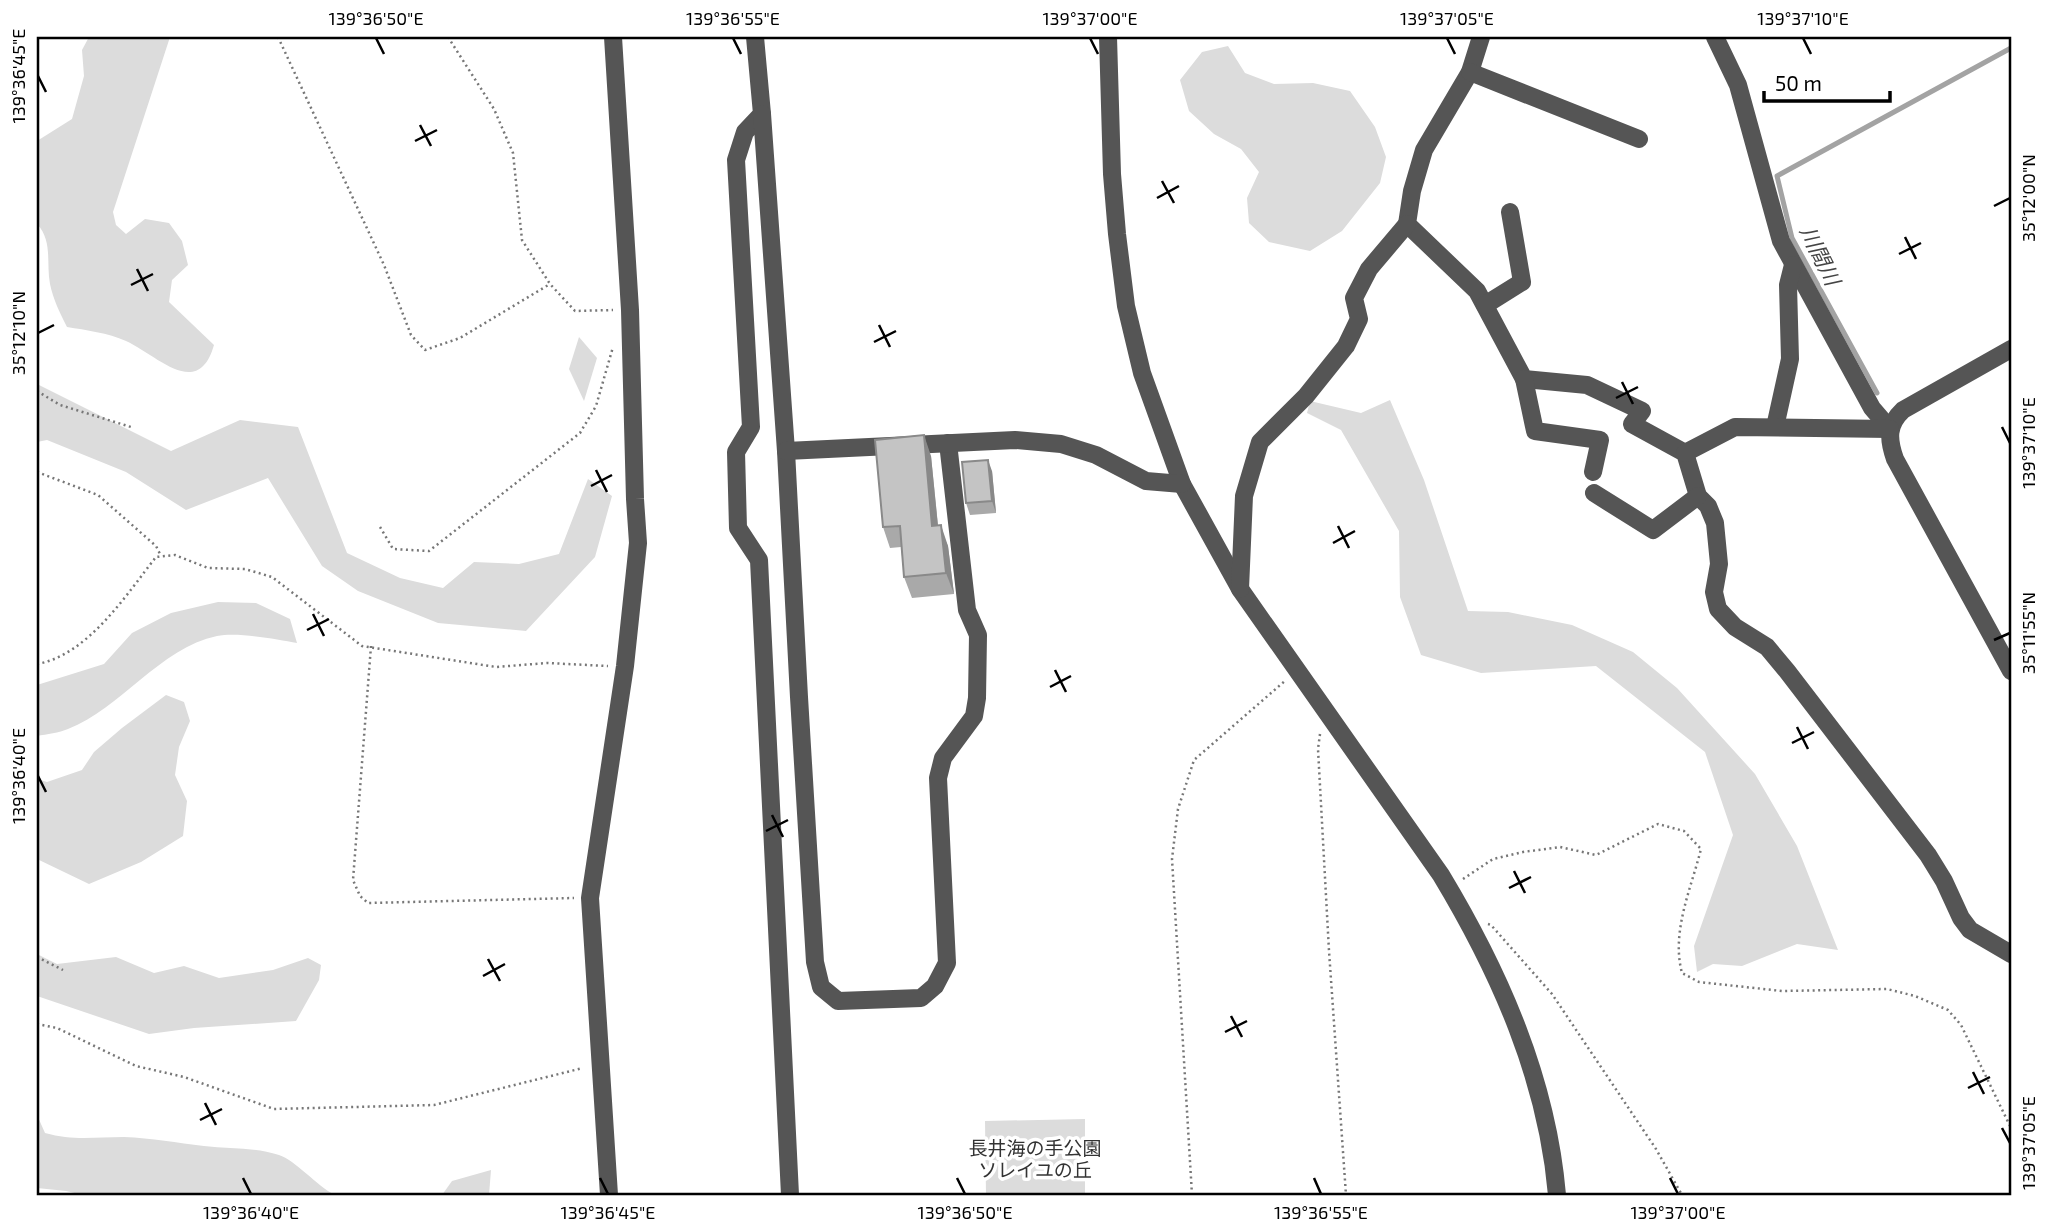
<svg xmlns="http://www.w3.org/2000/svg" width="2048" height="1232" viewBox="0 0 2048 1232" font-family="'Exo 2','Noto Sans JP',sans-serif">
<rect width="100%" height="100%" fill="#fff"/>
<g fill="#dcdcdc">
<path d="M89,37H170L113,212L116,225L126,234L145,219L169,223L182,241L188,265L172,280L169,302L214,345C198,401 157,355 126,341C108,333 86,330 67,327C60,313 53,299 50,284C46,263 53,241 37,224V141L72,119L84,76L82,50Z"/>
<polygon points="1228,46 1245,73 1274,84 1313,83 1350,91 1375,127 1386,157 1380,183 1342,231 1310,251 1269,242 1249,223 1247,198 1259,172 1241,149 1214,134 1189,111 1180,80 1202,52"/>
<polygon points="579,337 597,358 584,401 569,369"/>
<polygon points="37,384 171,451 240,420 298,427 347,553 400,578 443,588 474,562 519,564 559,554 588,479 612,496 595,557 526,631 438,623 358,591 322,566 268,478 186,510 126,472 47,440 37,442"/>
<polygon points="1390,400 1424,480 1468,611 1508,612 1572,625 1633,652 1677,688 1755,774 1797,846 1838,950 1797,944 1742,966 1713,964 1697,972 1694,946 1733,835 1705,752 1596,666 1481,673 1421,655 1400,597 1399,531 1341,430 1307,413 1310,401 1361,413"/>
<path d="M218,602L256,603L290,619L297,643C276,639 238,632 217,636C160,648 120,709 68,729C59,733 47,734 37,736V685L104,664L132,633L171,613Z"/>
<polygon points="166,695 184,702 190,721 179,747 175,775 187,801 183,836 141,862 89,884 37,859 37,779 47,782 82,770 94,752 122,728"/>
<polygon points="37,954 57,964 116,957 154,973 184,966 219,978 273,970 308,958 321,965 319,980 296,1021 194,1028 149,1034 37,996"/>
<path d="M37,1115L45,1133C73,1141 95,1137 124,1137C152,1138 177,1143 204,1146C230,1149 254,1147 279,1155C295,1160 317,1186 335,1195H83L66,1191L37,1188Z"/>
<polygon points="1085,1119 1085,1195 986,1195 985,1121"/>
<polygon points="491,1170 489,1195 442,1195 452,1181"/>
</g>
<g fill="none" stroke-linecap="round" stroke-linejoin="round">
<polyline stroke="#a3a3a3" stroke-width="5" points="1877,393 1792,238 1777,176 2011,48"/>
<g stroke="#777" stroke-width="2.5" stroke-dasharray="2 3.5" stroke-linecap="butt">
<polyline points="278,37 384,265 411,335 425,350 460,338 550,284"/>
<polyline points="448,37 494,109 513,153 522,240 550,284 575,311 613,310"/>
<polyline points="37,391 60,405 131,427"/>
<polyline points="37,472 98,495 156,546 161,556"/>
<polyline points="380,527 393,549 429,551 580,433 596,406 613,347"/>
<polyline points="371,646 353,880 360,896 368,903 574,898"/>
<path d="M37,664C88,655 126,595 156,557L175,555L208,568L245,569L272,577L362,646L496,667L547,663L608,666"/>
<polyline points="1320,734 1318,749 1329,951 1346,1195"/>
<path d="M1463,879L1493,859L1523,852L1560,847L1596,855L1658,824L1684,831L1701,849C1691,889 1671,932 1682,973L1699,982L1782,991L1887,989L1915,996L1948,1010L1961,1025L2011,1128"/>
<polyline points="1488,924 1491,925 1552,994 1656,1149 1682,1195"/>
<polyline points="37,957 63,970"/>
<polyline points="37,1024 57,1028 136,1066 184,1077 274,1109 434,1105 583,1068"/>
<polyline points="1192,1195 1172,859 1178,809 1194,760 1286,680"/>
</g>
<g stroke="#555" stroke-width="18">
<polyline points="755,37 762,114 745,132 736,160 751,427 736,452 738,528 759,560 790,1195"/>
<path d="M1108,37L1112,174L1117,234L1126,306L1142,373L1182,484L1240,589L1441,875C1500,973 1547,1079 1557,1195"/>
<polyline points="1481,37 1470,72 1424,150 1412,191 1407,224 1477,291 1524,379 1587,385 1642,411 1632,424 1685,453 1698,496 1708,506 1715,523 1719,564 1714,592 1718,609 1735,627 1767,647 1787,671 1928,855 1944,881 1961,918 1970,930 2011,954"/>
<polyline points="1715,37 1738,85 1781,241 1872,408 1890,429"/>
<polyline points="1470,72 1639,139"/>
<polyline points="762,114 786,451 799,697 815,962 821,987 838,1001 921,998 935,986 947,963 938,778 943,758 974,716 977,698 978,635 967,610 948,443"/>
<polyline points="1485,305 1522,282 1510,212"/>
<path d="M2011,349L1903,410C1887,425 1888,439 1895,459L2011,671"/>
<polyline points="1524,379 1535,431 1600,440 1593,472"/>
<polyline points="1775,427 1790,359 1788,285 1793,265"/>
<polyline points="786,451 1015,440 1061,444 1096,455 1146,481 1182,484"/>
<polyline points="1685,453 1735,427 1890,429"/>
<polyline points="1594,493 1653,530 1698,496"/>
<polyline points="1240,589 1244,496 1260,442 1306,396 1346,346 1359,319 1354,298 1369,269 1407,224"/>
<polyline points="609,1195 590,898 625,666 638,543 635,499 630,310 613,37"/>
</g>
</g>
<g fill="#a9a9a9">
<polygon points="931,456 938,525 948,546 954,594 912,598 904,577 901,547 890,548 883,527"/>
<polygon points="992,471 996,513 970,515 966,503"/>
</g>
<g fill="#898989">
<polygon points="924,435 931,456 940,547 932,526"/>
<polygon points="988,460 992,471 996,513 992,501"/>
<polygon points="941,525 948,546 954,594 946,573"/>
</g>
<g fill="#c4c4c4" stroke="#898989" stroke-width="2">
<polygon points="924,435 932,526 941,525 946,573 904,577 900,526 883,527 875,440"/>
<polygon points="988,460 992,501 966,503 962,462"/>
</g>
<path fill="none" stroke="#000" stroke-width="2.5" d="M376,38L384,54M733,38L741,54M1090,38L1098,54M1447,38L1455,54M1803,38L1811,54M38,76L46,92M420,125L431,146M415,141L437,130M1162,181L1174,203M1157,198L1179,186M1994,206L2010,198M1905,237L1916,259M1899,254L1921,243M137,269L148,291M131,285L153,274M879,325L890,347M38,333L54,325M874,342L896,331M1622,382L1633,404M1616,398L1638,387M2002,427L2010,443M596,470L607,492M591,486L612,475M1338,526L1349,548M1333,543L1355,531M313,614L324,636M307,630L329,619M1994,640L2010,633M1055,670L1066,692M1050,687L1071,676M1797,727L1808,749M1792,743L1814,732M38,776L46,792M772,815L783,837M766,831L788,820M1514,871L1525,893M1509,888L1531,877M488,959L500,981M483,976L505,964M1231,1016L1242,1037M1225,1032L1247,1021M1973,1072L1984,1094M1968,1088L1990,1077M205,1103L216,1125M200,1120L222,1109M2002,1128L2010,1143M243,1178L251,1194M600,1178L608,1194M957,1178L965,1194M1314,1178L1321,1194M1670,1178L1678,1194"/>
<g text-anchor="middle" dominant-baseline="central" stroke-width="7" stroke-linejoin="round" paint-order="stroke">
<g font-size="19" fill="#333" stroke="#fff">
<text x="1035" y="1147">長井海の手公園<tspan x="1035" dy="22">ソレイユの丘</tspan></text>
</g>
<g font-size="21" font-style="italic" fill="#444" stroke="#fff">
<text transform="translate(1821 255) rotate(64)">川間川</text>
</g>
</g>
<rect width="2048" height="1232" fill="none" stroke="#ffffff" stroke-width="77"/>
<path d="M1764 91v10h126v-10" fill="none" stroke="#000000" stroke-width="3.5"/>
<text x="1775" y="91" font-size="21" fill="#000000" stroke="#ffffff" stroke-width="5" paint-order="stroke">50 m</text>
<rect x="38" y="38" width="1972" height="1156" fill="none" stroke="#000" stroke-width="2.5"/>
<g font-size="18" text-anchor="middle" fill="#000">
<text x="376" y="25">139°36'50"E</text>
<text x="733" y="25">139°36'55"E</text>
<text x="1090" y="25">139°37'00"E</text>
<text x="1447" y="25">139°37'05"E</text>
<text x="1803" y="25">139°37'10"E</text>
<text transform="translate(19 76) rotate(-90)" y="6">139°36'45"E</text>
<text transform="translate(2029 198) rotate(-90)" y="6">35°12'00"N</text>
<text transform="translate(19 333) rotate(-90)" y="6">35°12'10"N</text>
<text transform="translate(2029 443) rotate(-90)" y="6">139°37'10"E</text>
<text transform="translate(2029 633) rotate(-90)" y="6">35°11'55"N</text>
<text transform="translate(19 776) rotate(-90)" y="6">139°36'40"E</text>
<text transform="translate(2029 1143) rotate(-90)" y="6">139°37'05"E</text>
<text x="251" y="1219">139°36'40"E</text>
<text x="608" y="1219">139°36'45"E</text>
<text x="965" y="1219">139°36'50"E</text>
<text x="1321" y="1219">139°36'55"E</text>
<text x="1678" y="1219">139°37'00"E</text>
</g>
</svg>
